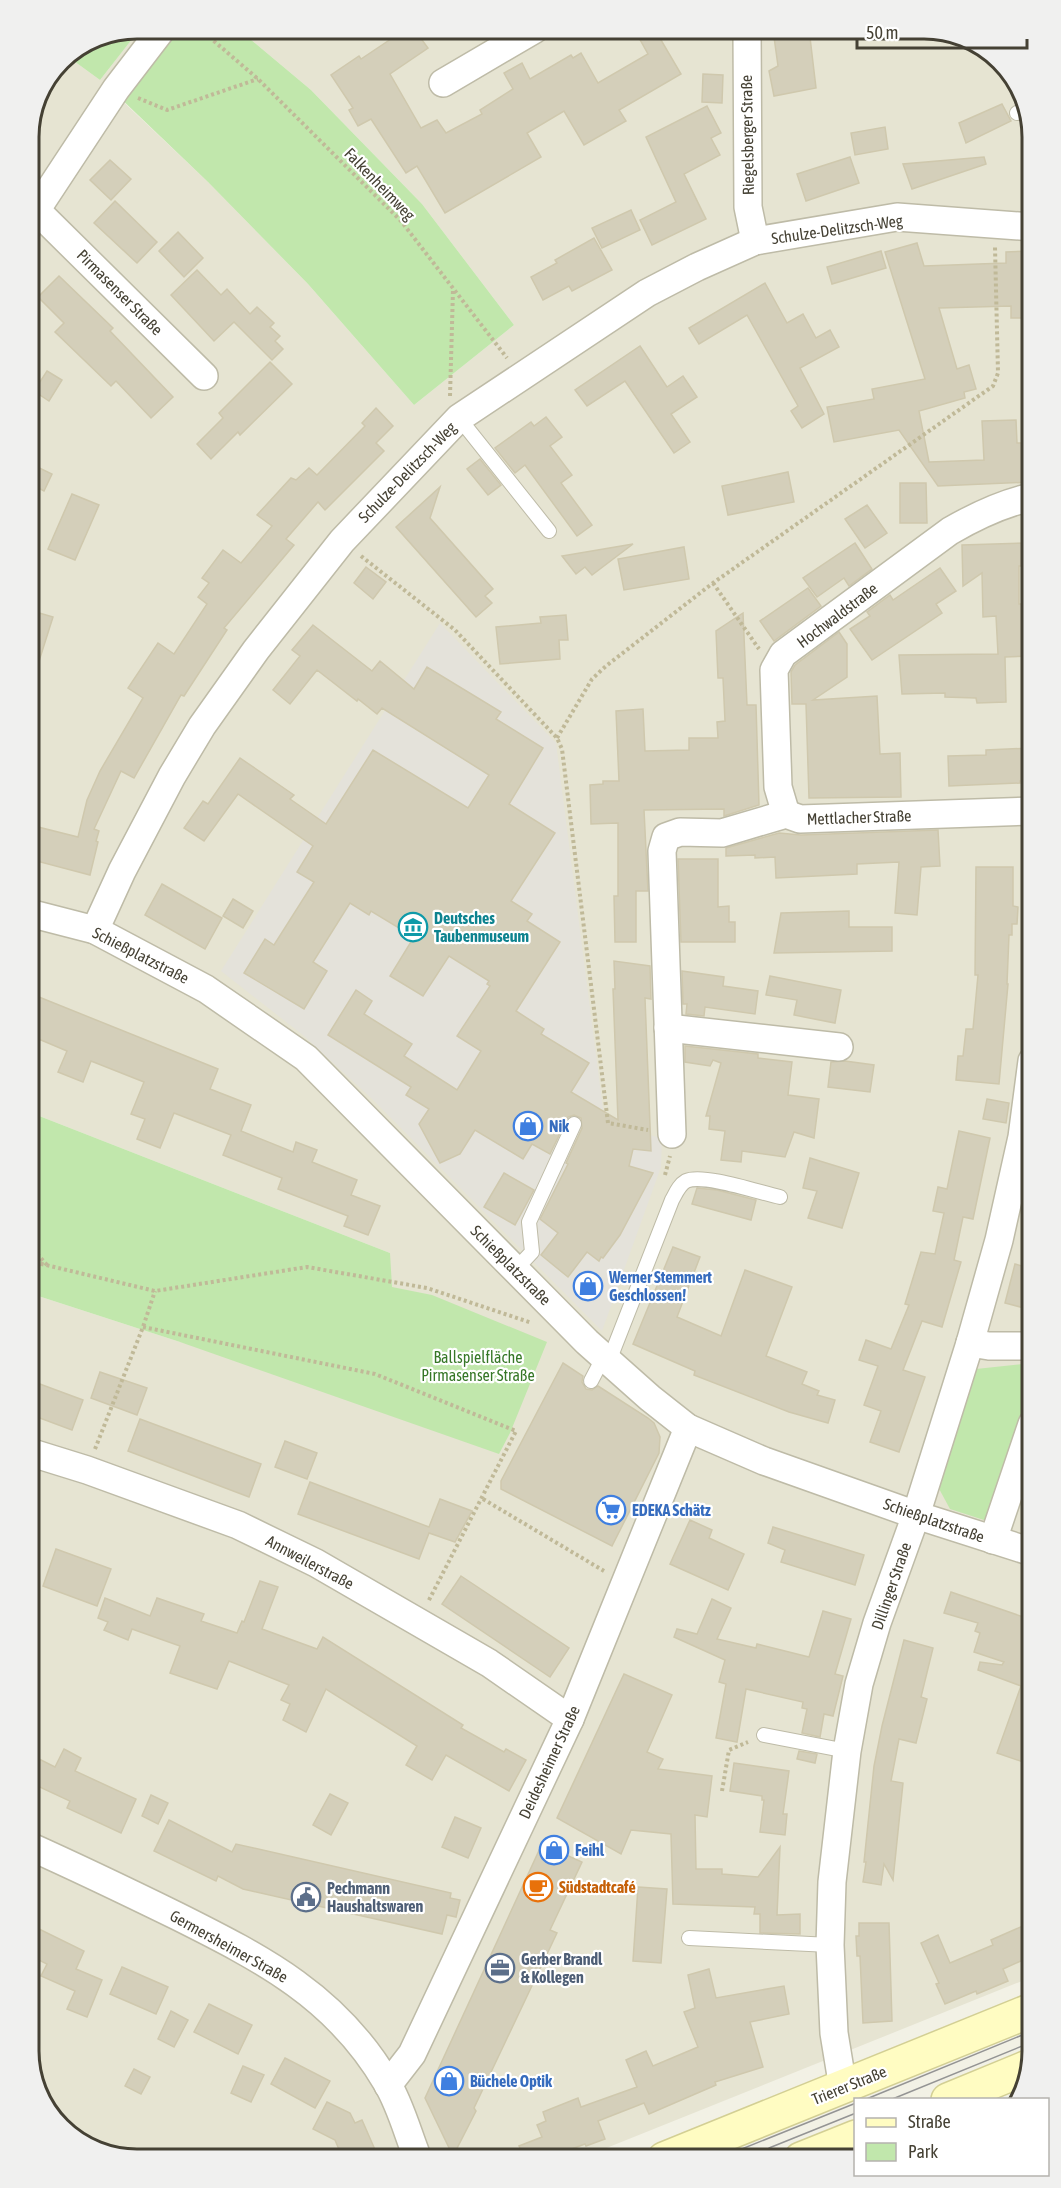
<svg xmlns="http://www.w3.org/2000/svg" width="1061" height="2188" viewBox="0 0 1061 2188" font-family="'Asap Condensed',sans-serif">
<rect width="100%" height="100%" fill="#f2f1e5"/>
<polygon fill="#e6e4d2" points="140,29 173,29 115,94 208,182 308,284 414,405 514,325 422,204 311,90 238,29 931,29 990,51 1024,96 1032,137 1032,1977 579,2159 131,2159 77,2141 37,2092 29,2051 29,1293 180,1342 348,1362 390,1253 29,1112 29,131 61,60 67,56 100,80"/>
<polygon fill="#e4e2da" points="440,623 556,743 605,1125 662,1138 661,1167 602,1331 371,1098 304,1036 221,971"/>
<g fill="#c1e7ac">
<polygon points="140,29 100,80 67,56 96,37"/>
<polygon points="173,29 238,29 311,90 422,204 514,325 414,405 308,284 208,182 115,93"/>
<polygon points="29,1112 390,1253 392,1287 432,1295 547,1342 510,1433 499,1454 180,1342 29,1293"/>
<polygon points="1032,1363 1032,1384 987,1521 950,1509 937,1485 976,1369"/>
</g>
<g fill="#d4cfba" stroke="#cfc8ad" stroke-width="1.5">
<polygon points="406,29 414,29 428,48 390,74 421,128 437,120 446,133 482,114 480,110 513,89 504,73 522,63 530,79 571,55 573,58 581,53 598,83 648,54 634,29 682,29 661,40 681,74 619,110 626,121 584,145 564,111 527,133 541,157 445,213 417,166 406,173 371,119 358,126 349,110 353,108 331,75 359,56 361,59"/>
<polygon points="787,29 809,29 816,88 774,96 769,71 778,66 774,37 787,36"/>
<polygon points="703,74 723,75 722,103 702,102"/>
<polygon points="1002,104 1011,121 966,143 959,123"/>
<polygon points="707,106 721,133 711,138 720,155 684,174 706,219 652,245 640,220 676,202 646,137"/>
<polygon points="885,127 888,149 855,155 851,133"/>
<polygon points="850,157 859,183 806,201 797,174"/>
<polygon points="984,157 986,164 912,189 903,164"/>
<polygon points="110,160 131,179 111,200 90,180"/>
<polygon points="115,201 157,242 137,263 94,223"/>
<polygon points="631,210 640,230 602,248 592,228"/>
<polygon points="178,232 203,258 184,277 159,251"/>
<polygon points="594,238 612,270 572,291 569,286 543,300 531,277 557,263 555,260"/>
<polygon points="917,243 924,266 1006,263 1006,252 1032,251 1032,318 1011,318 1011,306 939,308 957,369 969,365 976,389 964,392 965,398 919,411 929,462 984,460 982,421 1016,420 1017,443 1032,443 1032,482 938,486 899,430 834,442 827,407 874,399 872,389 925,379 885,252"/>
<polygon points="881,251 886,268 832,284 827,267"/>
<polygon points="197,270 221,295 227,289 250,314 257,307 274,323 270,327 280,336 275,341 283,349 272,360 234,322 214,341 171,295"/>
<polygon points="59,276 113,328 110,331 173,397 151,418 116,381 111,386 55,332 64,323 38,297"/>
<polygon points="765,283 787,323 803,314 816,338 830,330 839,347 800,368 824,414 802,428 791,411 798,406 747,315 699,344 689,328"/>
<polygon points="640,346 667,387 683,376 697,397 671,414 690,442 674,453 625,381 587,406 575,390"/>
<polygon points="270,362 292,384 240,435 238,432 211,459 197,444 223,418 219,413"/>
<polygon points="47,371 62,380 49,401 34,391"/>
<polygon points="376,408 393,426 376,443 384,451 325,510 318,502 286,539 294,545 224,628 227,630 184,696 181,695 134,778 121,771 94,829 99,831 96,841 98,842 90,875 29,859 29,845 34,826 78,837 87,800 100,771 143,698 128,688 158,643 174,654 207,604 198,597 209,583 202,578 223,550 241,563 272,526 257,515 291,478 296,480 309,468 317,475 365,426 362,423"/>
<polygon points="546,417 562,437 550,446 572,475 561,483 592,525 577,536 525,465 515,473 495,448 531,422 534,426"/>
<polygon points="480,459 501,485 488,495 467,469"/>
<polygon points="29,463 52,474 44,491 29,483"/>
<polygon points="788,472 794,502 728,515 722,486"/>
<polygon points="900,483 926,483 927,523 900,523"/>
<polygon points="440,487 430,518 493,589 485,596 492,603 476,617 396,527"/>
<polygon points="72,494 99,505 75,560 48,549"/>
<polygon points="867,505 887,533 865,548 845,519"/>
<polygon points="855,543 872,569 849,586 844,578 817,597 803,578"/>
<polygon points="1028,543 1029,566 1019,566 1019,604 1023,604 1023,629 1029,629 1030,656 1005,657 1006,702 977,703 976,698 945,697 945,693 902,694 899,655 998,654 996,616 983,617 982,573 963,586 962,545"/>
<polygon points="633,544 592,575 585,567 576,574 562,556"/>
<polygon points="684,547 689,579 624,590 618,559"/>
<polygon points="366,567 386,582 373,599 354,583"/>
<polygon points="940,568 956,591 936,604 942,613 872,660 850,629 870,616 867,612 890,595 893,600"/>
<polygon points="808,588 821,606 774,641 760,621"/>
<polygon points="29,610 53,617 33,680 29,679"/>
<polygon points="743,613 747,705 756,705 759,805 724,816 724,809 644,810 648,891 636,891 636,942 615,942 614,896 618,896 618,823 591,824 590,785 603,784 603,781 619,781 616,711 643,709 645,751 689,750 689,738 718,738 717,722 725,721 723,678 718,678 716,631"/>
<polygon points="566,615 568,640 559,640 560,659 500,664 496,627 541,623 540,617"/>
<polygon points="313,625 372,671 380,661 414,689 427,667 501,712 496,719 543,748 509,804 555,833 511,901 532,914 527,921 560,942 516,1011 544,1029 541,1034 589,1063 571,1092 618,1120 613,989 615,989 614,961 650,966 651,999 645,998 651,1151 633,1149 629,1166 653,1173 620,1235 603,1258 601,1257 599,1261 587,1252 568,1277 541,1255 558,1233 540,1219 568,1164 566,1163 582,1128 581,1118 574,1115 568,1117 550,1154 532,1144 523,1159 475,1130 460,1154 440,1163 419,1124 429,1109 406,1095 411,1087 328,1035 356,990 372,1001 364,1014 412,1044 404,1056 457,1090 481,1051 457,1036 490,986 487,984 489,981 449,956 423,996 390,976 414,937 371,911 369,915 350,903 313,962 327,971 304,1009 244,973 265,939 274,945 314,882 297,872 313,846 238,794 204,841 184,828 203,801 208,804 240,758 294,795 290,799 326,824 373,750 468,808 489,775 382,708 377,714 358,699 357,701 317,670 290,704 273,690 300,656 292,650"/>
<polygon points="839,632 847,644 847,677 813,700 877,696 880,754 900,753 901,797 809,798 806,704 792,704 791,672 795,665"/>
<polygon points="1032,748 1032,780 1020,781 1020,783 949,786 948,756 986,755 986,750"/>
<polygon points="938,830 940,866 921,867 917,915 895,913 899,862 857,864 857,874 776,878 775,857 755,858 755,855 726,856 726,848 779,833 801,835"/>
<polygon points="678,859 718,859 718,907 729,906 729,922 735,922 735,942 681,942"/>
<polygon points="976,867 1013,867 1013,906 1018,907 1017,924 1012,924 1012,935 1009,935 1007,984 1008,984 999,1084 956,1080 958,1056 963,1056 966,1029 973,1029 978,975 975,975"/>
<polygon points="162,884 222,918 205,949 145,915"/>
<polygon points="233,899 253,911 243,928 223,916"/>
<polygon points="849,911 849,927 892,927 892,951 774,953 781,913"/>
<polygon points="682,971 724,977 723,986 758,991 755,1014 705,1007 704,1016 686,1014 687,1004 683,1004"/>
<polygon points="770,976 841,990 835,1023 794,1015 797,1000 766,995"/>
<polygon points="29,993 218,1069 210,1089 251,1105 241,1131 293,1152 296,1142 317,1150 312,1162 357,1180 351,1195 380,1206 368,1235 344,1226 348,1216 278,1189 282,1178 223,1155 231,1135 174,1113 160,1148 137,1139 145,1119 131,1114 144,1082 91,1061 83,1082 58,1072 67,1051 29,1035"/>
<polygon points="685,1046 758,1054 758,1058 792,1062 788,1095 819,1099 814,1138 794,1132 785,1157 742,1151 741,1162 721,1160 725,1131 709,1129 710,1116 706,1116 721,1063 713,1060 710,1066 685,1062"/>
<polygon points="845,1061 874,1065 870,1092 828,1087 831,1062"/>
<polygon points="987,1099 1009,1103 1006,1123 983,1119"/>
<polygon points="959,1131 990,1138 973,1219 963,1217 954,1260 961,1262 942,1327 922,1321 903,1370 925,1377 899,1452 870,1442 881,1411 864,1405 878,1366 859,1360 866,1340 891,1349 909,1305 905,1304 921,1252 935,1254 944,1213 933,1211 938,1187 947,1189"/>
<polygon points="810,1158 859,1173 842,1228 808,1218 817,1191 803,1188"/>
<polygon points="504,1173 534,1190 515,1225 484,1207"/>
<polygon points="697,1188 717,1190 756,1200 751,1220 692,1204"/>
<polygon points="673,1247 700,1257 677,1317 721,1336 745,1270 792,1287 766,1356 807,1372 802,1384 819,1391 817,1395 835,1400 828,1423 789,1412 694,1375 695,1371 633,1344"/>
<polygon points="1015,1264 1032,1269 1032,1310 1005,1303"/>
<polygon points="563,1363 583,1376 582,1382 586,1389 592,1390 598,1386 648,1418 654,1423 660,1437 659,1453 612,1546 501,1489 501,1481"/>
<polygon points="100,1372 147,1388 137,1415 91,1398"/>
<polygon points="29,1380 83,1400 72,1430 29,1414"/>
<polygon points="140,1419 261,1464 249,1497 128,1451"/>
<polygon points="285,1441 317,1453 307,1479 275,1467"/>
<polygon points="310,1482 429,1527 440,1499 472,1511 455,1542 429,1533 419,1559 298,1514"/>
<polygon points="690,1520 712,1530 709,1538 744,1554 728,1590 670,1564"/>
<polygon points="773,1527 864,1555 855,1585 781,1562 785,1550 768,1543"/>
<polygon points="56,1549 111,1569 97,1606 43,1586"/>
<polygon points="461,1576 569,1648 550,1677 442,1604"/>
<polygon points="260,1581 278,1587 262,1629 317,1649 323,1637 463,1725 461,1728 504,1752 506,1749 526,1760 509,1791 446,1755 432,1780 406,1765 417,1746 326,1689 306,1732 283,1720 290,1704 281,1700 289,1685 229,1661 217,1689 170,1673 180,1646 132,1629 128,1640 104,1630 108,1622 98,1618 105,1598 150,1616 157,1598 204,1614 201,1621 237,1633 242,1621 244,1622"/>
<polygon points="951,1592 1032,1620 1032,1639 1023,1669 1026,1669 1029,1662 1032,1662 1032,1765 997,1753 1021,1686 978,1670 980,1662 1002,1665 1004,1662 974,1652 980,1633 975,1631 978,1623 944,1613"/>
<polygon points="712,1599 731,1608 717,1639 756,1648 757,1644 809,1657 823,1611 851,1619 835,1674 843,1676 833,1716 824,1714 820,1737 802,1733 807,1709 802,1708 803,1702 746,1689 737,1742 716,1738 726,1684 719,1682 725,1660 674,1637 677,1629 697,1634"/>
<polygon points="904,1640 933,1648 921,1697 927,1699 916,1743 899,1739 891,1781 903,1783 893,1880 884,1864 881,1885 863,1882 866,1862 864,1862 874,1766 882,1726"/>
<polygon points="624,1674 672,1695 647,1752 663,1759 658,1769 712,1776 707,1817 695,1815 696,1869 722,1869 722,1874 758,1877 780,1847 777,1915 800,1914 800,1934 760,1933 760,1914 754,1914 755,1907 673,1904 671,1834 631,1830 621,1854 557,1818"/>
<polygon points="64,1749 81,1758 75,1771 136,1799 121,1833 67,1808 70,1801 29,1782 29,1754 55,1767"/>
<polygon points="799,1751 817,1754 815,1763 797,1759"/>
<polygon points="734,1763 789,1771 783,1814 787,1814 785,1835 760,1832 764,1800 762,1800 762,1796 730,1791"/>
<polygon points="330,1794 348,1803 331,1835 313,1825"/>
<polygon points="151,1795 168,1803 158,1824 142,1816"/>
<polygon points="455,1817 481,1828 468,1858 442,1847"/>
<polygon points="169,1820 232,1852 236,1844 451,1893 450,1898 460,1900 456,1917 447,1915 442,1934 243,1889 218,1876 216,1881 154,1851"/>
<polygon points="542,1844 582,1862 550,1930 557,1933 474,2108 476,2111 453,2156 425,2098"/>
<polygon points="638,1887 667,1889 661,1963 633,1961"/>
<polygon points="1032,1922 1032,1956 1003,1969 1008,1981 977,1994 976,1991 945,2004 936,1984 939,1983 921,1943 938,1935 950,1963 993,1945 991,1940"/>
<polygon points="859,1923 889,1923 892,2021 863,2023 860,1956 857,1956 856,1936 859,1936"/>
<polygon points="39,1929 84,1951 76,1969 102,1980 87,2017 67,2009 75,1991 41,1976 47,1964 29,1955 29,1951"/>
<polygon points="122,1967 168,1987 156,2014 110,1994"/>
<polygon points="709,1969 716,1998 784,1986 789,2014 750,2022 763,2067 715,2082 716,2085 649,2114 644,2103 598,2121 605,2139 594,2143 586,2146 585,2144 545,2159 525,2159 519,2146 542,2137 537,2125 546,2121 543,2112 578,2098 581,2107 637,2087 626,2060 646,2051 653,2066 698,2047 684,2012 695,2008 688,1975"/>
<polygon points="209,2004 252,2025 238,2054 194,2032"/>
<polygon points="171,2011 188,2020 174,2047 158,2039"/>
<polygon points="285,2058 330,2081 315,2108 271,2084"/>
<polygon points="243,2066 264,2075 251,2102 231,2093"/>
<polygon points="134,2069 150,2077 141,2094 125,2086"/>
<polygon points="327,2102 350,2113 355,2123 362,2120 376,2152 370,2154 373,2159 343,2159 335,2140 313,2129"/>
</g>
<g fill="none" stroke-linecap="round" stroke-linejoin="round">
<g stroke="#bebba7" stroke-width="16">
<g id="service">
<polyline points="1017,113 1027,108"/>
<polyline points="459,418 549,531"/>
<polyline points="516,1269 532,1252 529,1222 574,1124"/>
<path d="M609,1361L672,1200C676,1193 679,1185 686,1181C703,1173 761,1193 780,1197"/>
<polyline points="591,1381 604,1356"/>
<polyline points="764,1735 847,1751"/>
<polyline points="689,1938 830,1945"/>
</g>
</g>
<g stroke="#bebba7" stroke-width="30">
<g id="minor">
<polyline points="747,29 748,207 755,241"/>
<polyline points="443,83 535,29"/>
<polyline points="29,203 204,376"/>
<polyline points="29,221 116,89 162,29"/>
<path d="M786,814L778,787L774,670L783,654L950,531C976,516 1003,503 1032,497"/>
<polyline points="29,913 95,930 206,989 306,1058 587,1342 650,1398 688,1428 764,1461 916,1515 1032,1552"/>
<polyline points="95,930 122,871 172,776 202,726 256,650 342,541 459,418 647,293 697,267 755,241 897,217 1032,227"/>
<polyline points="668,1028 839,1047"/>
<polyline points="672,1134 662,851 666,837 680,832 722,833 786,814 800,819 1032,811"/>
<polyline points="970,1343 989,1346 1032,1346"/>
<polyline points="29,1452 87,1470 238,1525 316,1563 489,1663 570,1719"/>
<polyline points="993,1540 1032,1424"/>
<path d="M29,1846C78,1868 128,1892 177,1916C263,1959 337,1997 387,2083C401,2106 408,2135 418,2159"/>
<polyline points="388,2085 412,2054 570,1719 688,1428"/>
<polyline points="843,2088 834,2033 830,1945 832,1882 847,1751 859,1684 877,1623 916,1515 970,1343 999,1240 1022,1137 1032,1061"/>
</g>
</g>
<g stroke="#d3cf94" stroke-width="36">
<g id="secondary">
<polyline points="948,2100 1028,2067"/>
<polyline points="664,2159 1032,2010"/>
<polyline points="801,2159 856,2137"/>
</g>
</g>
<g stroke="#c0b998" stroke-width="4" stroke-dasharray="3 3" stroke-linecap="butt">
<polyline points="200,29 258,79 401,221 507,358"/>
<polyline points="138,98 167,110 258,79"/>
<polyline points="450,396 453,290"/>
<polyline points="361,556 455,630 557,738 562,749 608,1123 648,1130"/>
<polyline points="713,583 759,649"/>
<polyline points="557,738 592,679 606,666 713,583 993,386 998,373 995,247"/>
<polyline points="665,1175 670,1156"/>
<polyline points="29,1245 47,1265"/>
<polyline points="29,1261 155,1291 307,1267 427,1288 532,1323"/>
<polyline points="143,1327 375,1374 516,1431 428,1602"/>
<polyline points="95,1449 143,1327 155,1291"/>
<polyline points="483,1499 604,1571"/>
<polyline points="722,1791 729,1750 748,1742"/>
</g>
<use href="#service" stroke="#fff" stroke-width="14"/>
<use href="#minor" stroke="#fff" stroke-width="27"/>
<use href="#secondary" stroke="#fffcc2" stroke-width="33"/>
<g stroke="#949494" stroke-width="1.5">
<polyline points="864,2100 1032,2031"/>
<polyline points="890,2100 1032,2042"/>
<polyline points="769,2148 856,2113"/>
<polyline points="717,2159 856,2103"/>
</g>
</g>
<defs>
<g id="museum-ring" transform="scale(1.5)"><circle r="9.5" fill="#fff" stroke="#0f9aa8" stroke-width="1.5"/><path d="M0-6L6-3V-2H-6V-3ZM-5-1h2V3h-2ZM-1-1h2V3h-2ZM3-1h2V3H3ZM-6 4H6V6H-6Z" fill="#0f9aa8"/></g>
<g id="shop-ring" transform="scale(1.5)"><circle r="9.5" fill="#fff" stroke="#3f7fe0" stroke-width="1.5"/><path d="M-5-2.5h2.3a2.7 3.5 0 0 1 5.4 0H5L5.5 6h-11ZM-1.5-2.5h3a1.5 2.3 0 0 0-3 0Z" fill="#3f7fe0"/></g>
<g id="supermarket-ring" transform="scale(1.5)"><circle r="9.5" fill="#fff" stroke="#3f7fe0" stroke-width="1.5"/><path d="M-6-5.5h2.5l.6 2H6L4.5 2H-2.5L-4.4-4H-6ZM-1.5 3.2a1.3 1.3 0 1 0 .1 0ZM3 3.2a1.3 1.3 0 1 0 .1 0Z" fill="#3f7fe0"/></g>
<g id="cafe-ring" transform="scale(1.5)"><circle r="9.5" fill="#fff" stroke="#e8710a" stroke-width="1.5"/><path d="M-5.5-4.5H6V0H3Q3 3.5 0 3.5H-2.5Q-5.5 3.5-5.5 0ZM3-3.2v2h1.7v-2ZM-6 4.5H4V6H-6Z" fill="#e8710a"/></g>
<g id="civic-ring" transform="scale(1.5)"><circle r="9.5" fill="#fff" stroke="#5c6f8a" stroke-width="1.5"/><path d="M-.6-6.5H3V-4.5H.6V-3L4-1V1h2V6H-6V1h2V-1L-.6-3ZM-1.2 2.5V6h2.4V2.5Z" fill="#5c6f8a"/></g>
<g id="office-ring" transform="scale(1.5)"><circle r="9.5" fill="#fff" stroke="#5c6f8a" stroke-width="1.5"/><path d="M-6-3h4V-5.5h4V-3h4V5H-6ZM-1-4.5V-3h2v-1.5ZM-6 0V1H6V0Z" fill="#5c6f8a"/></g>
</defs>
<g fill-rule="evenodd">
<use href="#museum-ring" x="413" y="927"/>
<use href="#shop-ring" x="528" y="1126"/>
<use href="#shop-ring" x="588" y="1286"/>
<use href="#supermarket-ring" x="611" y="1510"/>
<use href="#shop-ring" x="554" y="1850"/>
<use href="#cafe-ring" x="538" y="1887"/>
<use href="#civic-ring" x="306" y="1897"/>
<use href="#office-ring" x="500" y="1968"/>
<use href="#shop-ring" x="449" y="2081"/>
</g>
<g text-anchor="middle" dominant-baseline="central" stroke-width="4.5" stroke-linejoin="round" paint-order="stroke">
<g font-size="16" fill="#454134" stroke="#fff">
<text transform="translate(747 135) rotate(-91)">Riegelsberger Straße</text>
<text transform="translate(380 184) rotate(46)">Falkenheimweg</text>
<text transform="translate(837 229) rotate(-8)">Schulze-Delitzsch-Weg</text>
<text transform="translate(120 292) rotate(45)">Pirmasenser Straße</text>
<text transform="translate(407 472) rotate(-46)">Schulze-Delitzsch-Weg</text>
<text transform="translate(837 615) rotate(-37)">Hochwaldstraße</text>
<text transform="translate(859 817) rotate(-2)">Mettlacher Straße</text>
<text transform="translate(141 955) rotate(27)">Schießplatzstraße</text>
<text transform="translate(511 1265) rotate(45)">Schießplatzstraße</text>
<text transform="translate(934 1520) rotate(19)">Schießplatzstraße</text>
<text transform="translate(310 1562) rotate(28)">Annweilerstraße</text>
<text transform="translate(891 1586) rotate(-71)">Dillinger Straße</text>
<text transform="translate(549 1762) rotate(-65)">Deidesheimer Straße</text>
<text transform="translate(229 1946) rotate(29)">Germersheimer Straße</text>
<text transform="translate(849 2085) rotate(-22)">Trierer Straße</text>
</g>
<g font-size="16" font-weight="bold" fill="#0d838f" stroke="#fff" text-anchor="start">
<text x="434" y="918">Deutsches<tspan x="434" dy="18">Taubenmuseum</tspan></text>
</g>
<g font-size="16" font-weight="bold" fill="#366cbe" stroke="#fff" text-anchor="start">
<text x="549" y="1126">Nik</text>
<text x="609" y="1277">Werner Stemmert<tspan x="609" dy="18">Geschlossen!</tspan></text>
<text x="632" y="1510">EDEKA Schätz</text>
<text x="575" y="1850">Feihl</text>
<text x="470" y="2081">Büchele Optik</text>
</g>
<g font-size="16" fill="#367727" stroke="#fff">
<text x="478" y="1357">Ballspielfläche<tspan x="478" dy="18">Pirmasenser Straße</tspan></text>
</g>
<g font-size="16" font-weight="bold" fill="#c56008" stroke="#fff" text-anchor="start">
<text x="559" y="1887">Südstadtcafé</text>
</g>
<g font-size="16" font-weight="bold" fill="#4e5e75" stroke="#fff" text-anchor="start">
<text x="327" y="1888">Pechmann<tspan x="327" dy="18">Haushaltswaren</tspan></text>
<text x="521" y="1959">Gerber Brandl<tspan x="521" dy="18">&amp; Kollegen</tspan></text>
</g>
</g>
<path d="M0 0H1061V2188H0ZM137 39H924A98 98 0 0 1 1022 137V2051A98 98 0 0 1 924 2149H137A98 98 0 0 1 39 2051V137A98 98 0 0 1 137 39Z" fill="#f0f0ef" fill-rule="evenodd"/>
<path fill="none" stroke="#454134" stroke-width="3" d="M137 39H924A98 98 0 0 1 1022 137V2051A98 98 0 0 1 924 2149H137A98 98 0 0 1 39 2051V137A98 98 0 0 1 137 39Z"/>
<rect x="854" y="2098" width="195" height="78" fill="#ffffff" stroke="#b5b3ae" stroke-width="1.5"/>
<rect x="866" y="2118" width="30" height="9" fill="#fffcc2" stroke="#b5b3ae" stroke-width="1.5"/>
<text x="908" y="2128" font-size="18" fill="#454134">Straße</text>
<rect x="866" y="2143" width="30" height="18" fill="#c1e7ac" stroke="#b5b3ae" stroke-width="1.5"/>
<text x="908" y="2158" font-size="18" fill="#454134">Park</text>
<path d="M857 39v9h170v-9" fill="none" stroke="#454134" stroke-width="3"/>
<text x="866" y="39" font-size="18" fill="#454134" stroke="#ffffff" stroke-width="4.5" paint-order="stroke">50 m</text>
</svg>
